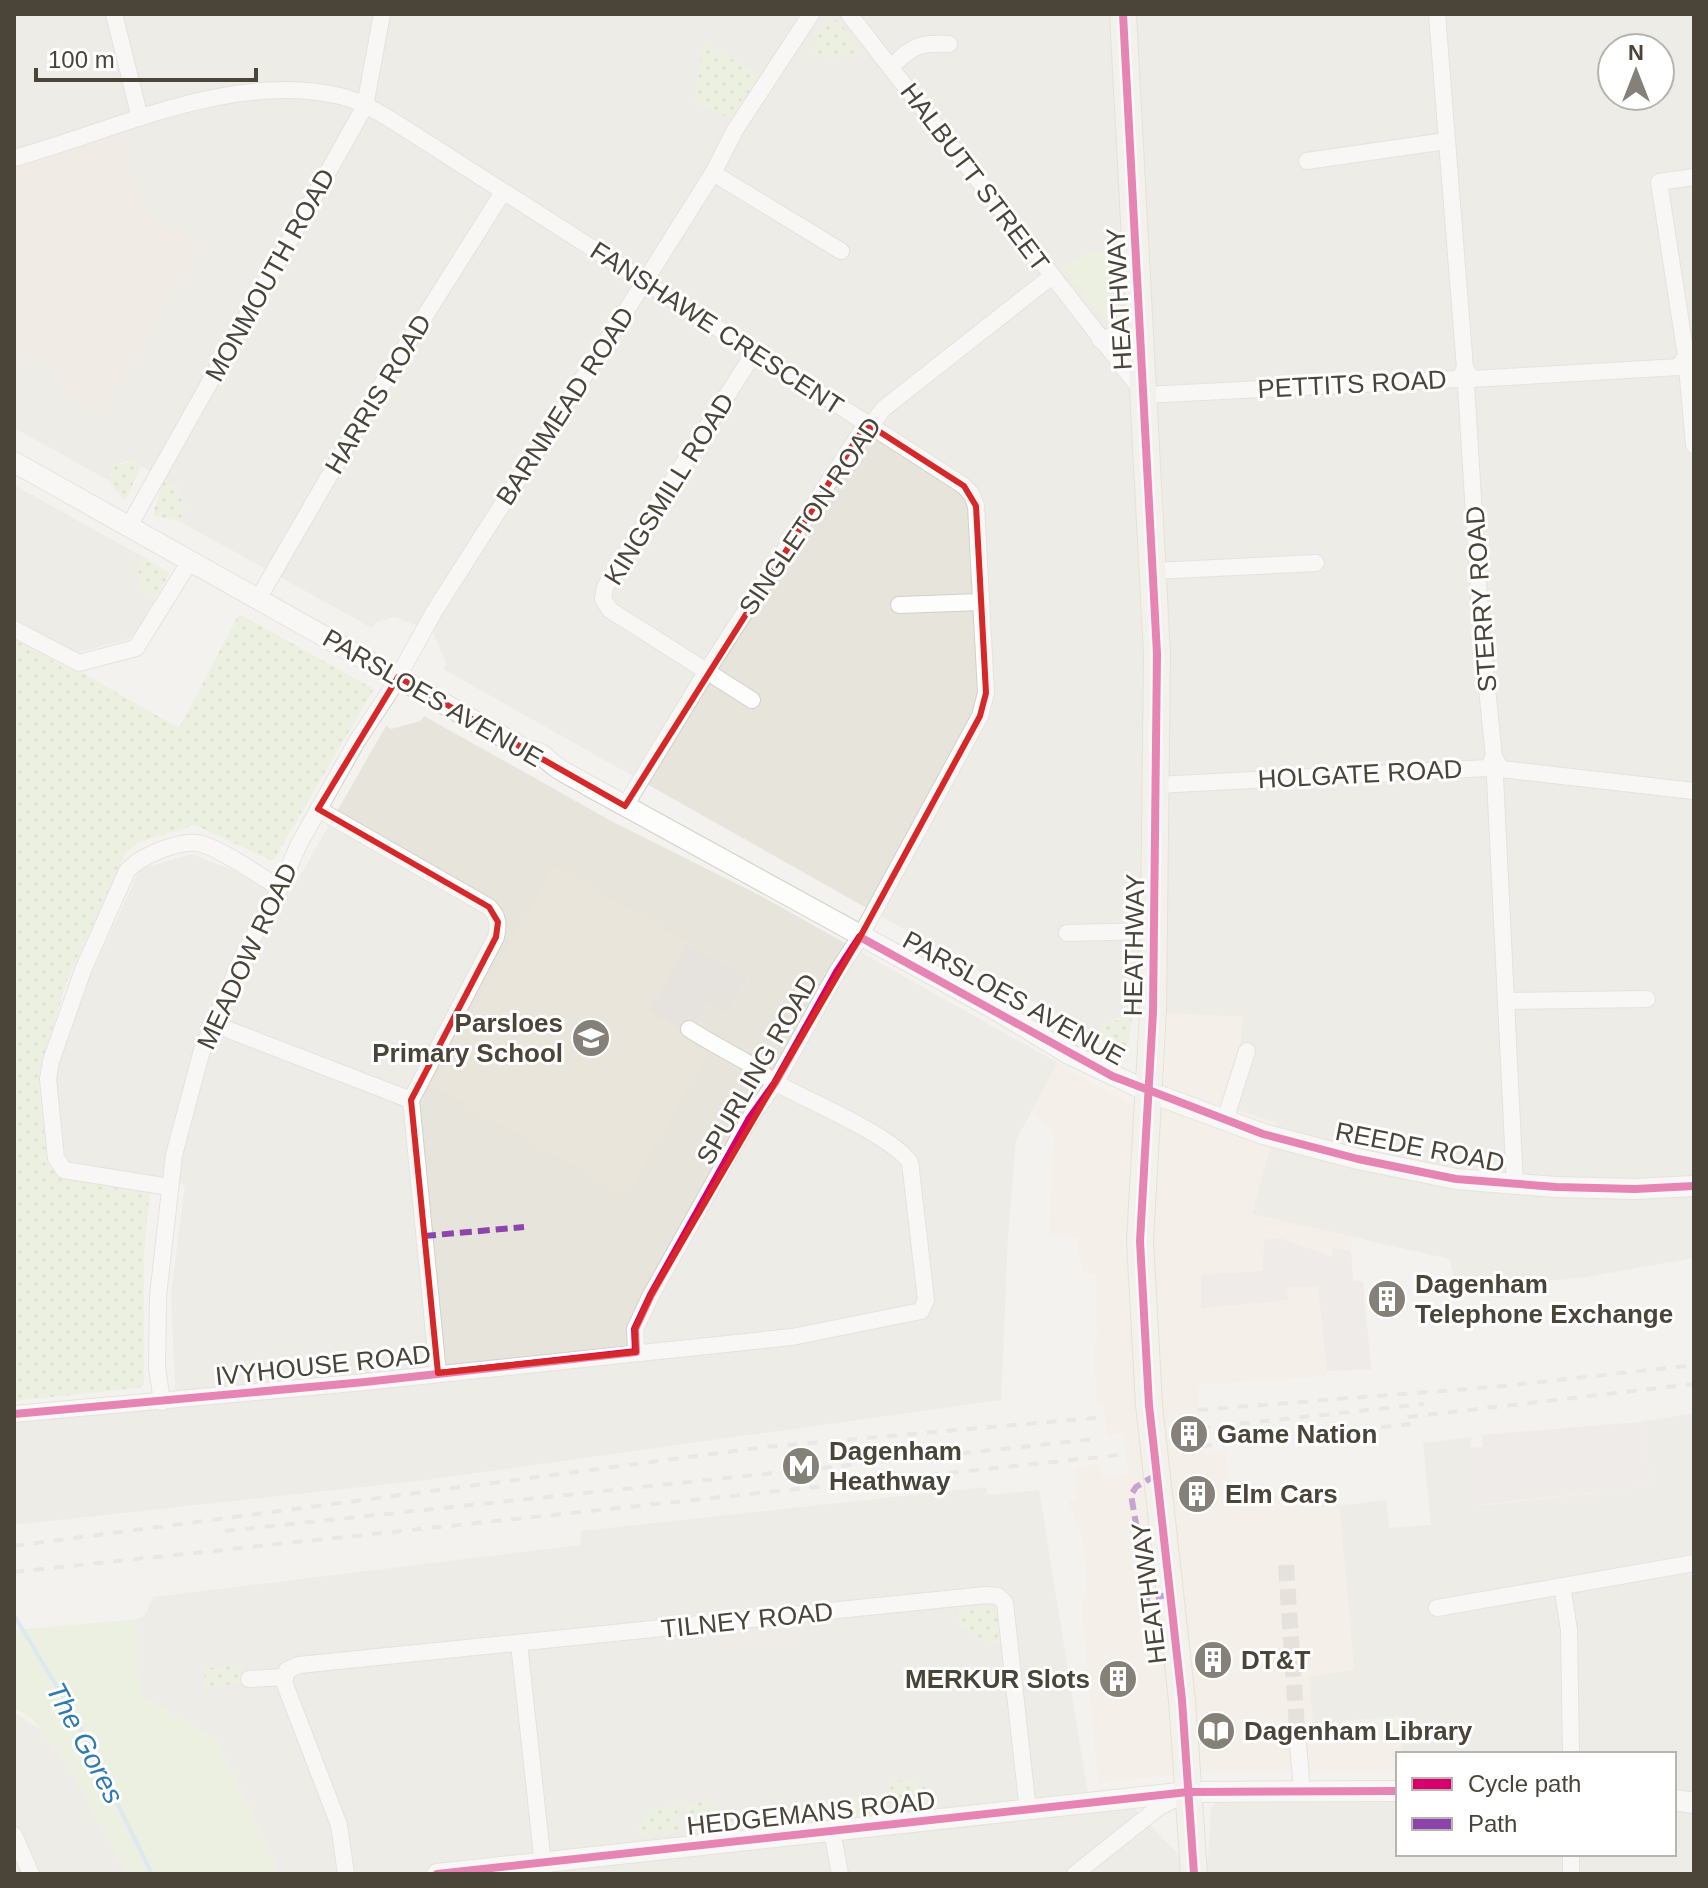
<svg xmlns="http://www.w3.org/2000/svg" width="1708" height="1888" viewBox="0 0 1708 1888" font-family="Helvetica,sans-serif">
<defs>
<pattern id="grass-dots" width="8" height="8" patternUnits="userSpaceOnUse" patternTransform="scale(2)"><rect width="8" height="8" fill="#e1eecf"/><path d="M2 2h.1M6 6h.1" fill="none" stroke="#c3cdb2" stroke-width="1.8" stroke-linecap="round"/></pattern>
</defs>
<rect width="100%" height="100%" fill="#f4f2ee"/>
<g fill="#e7e4dc" fill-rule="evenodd">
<path d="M14,14H1694V1258L1586,1277L1506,1285L1504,1298L1477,1295L1465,1289L1453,1275L1450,1259L1251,1214L1276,1123L1233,1109L1242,1017L1167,1013L1117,1018L1105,1026L1097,1038L443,669L446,663L433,632L395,617L376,622L372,628L179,521L187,507L182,504L179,488L130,460L115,465L108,480L14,428ZM1612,48H1660V96H1612Z"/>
<polygon points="14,485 145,558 137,573 142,590 156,597 137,631 129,639 80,652 72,651 14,618"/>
<polygon points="424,716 613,822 763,897 1058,1063 1016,1140 1008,1234 1001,1400 426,1480 14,1525 14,1420 176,1408 171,1294 185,1184 79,1167 68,1162 63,1150 55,1073 90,977 140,869 192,854 290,893 386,726 391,729 421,721"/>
<polygon points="1694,1413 1694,1874 280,1874 218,1741 141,1696 137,1672 137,1619 144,1617 153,1597 580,1545 581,1531 986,1487 988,1495 1039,1490 1088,1795 1130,1804 1180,1856 1208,1858 1211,1808 1218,1799 1398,1782 1398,1854 1674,1854 1674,1754 1402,1754 1402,1716 1313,1724 1309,1677 1354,1669 1339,1506 1386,1500 1389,1528 1431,1525 1423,1443 1472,1437 1470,1449 1479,1506 1652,1486 1640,1422"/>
<polygon points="14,1712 40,1729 73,1773 127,1874 14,1874"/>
</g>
<polygon fill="#f3ebdf" points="1167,1013 1243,1017 1240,1046 1252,1047 1233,1108 1277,1123 1252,1214 1354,1237 1351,1252 1353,1281 1363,1281 1371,1369 1327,1371 1325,1376 1199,1385 1198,1400 1203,1454 1226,1452 1231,1500 1338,1489 1354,1669 1309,1678 1313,1723 1403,1716 1402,1754 1398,1754 1398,1772 1211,1771 1098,1783 1082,1609 1087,1579 1082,1538 1068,1500 1077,1500 1076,1467 1100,1464 1102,1477 1128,1474 1123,1434 1107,1435 1104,1405 1097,1405 1093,1342 1097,1341 1096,1274 1083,1272 1078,1251 1079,1238 1049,1236 1054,1132 1031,1111 1058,1063 1129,1104 1155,1102 1165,1079"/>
<g fill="#eae5da">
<polygon points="122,137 143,214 199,244 102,411 61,390 67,377 23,350 14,364 14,167"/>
<polygon points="554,867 750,977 728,1015 709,1005 698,1023 760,1058 749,1076 707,1053 627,1195 431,1085"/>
</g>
<g fill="url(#grass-dots)">
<path d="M832,20L839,21L861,50C846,57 824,61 809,52L826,23Z"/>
<polygon points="704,43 761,76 733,119 694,103"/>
<polygon points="129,459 141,466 126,499 122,498 108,480 115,465 127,463"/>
<polygon points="164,480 179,488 182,504 187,507 179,521 154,516 154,510"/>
<polygon points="145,558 170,573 156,597 142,590 137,572"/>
<polygon points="239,614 374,689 273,861 195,825 139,842 125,854 67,981 40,1069 39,1080 47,1159 50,1168 65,1178 150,1190 144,1254 144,1385 139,1388 14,1401 14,639 68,669 79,671 179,728"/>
<path d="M1132,1017L1128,1048L1122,1049L1097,1038C1106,1023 1115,1018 1132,1017Z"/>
<polygon points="990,1605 998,1608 1003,1642 989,1643 959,1625 957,1609"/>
<polygon points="240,1664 242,1683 206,1688 204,1669"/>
<polygon points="911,1780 925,1787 927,1803 899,1807 890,1798 889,1782"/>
<polygon points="877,1795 880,1813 878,1817 837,1823 837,1818 856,1796"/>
<polygon points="709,1801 733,1819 733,1825 692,1830 688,1827 686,1804"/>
<polygon points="678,1805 680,1826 675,1833 637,1836 637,1829 652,1809"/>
</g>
<g fill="#e1eecf">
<polygon points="1116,247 1119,316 1114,322 1107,322 1063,267 1088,253"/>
<polygon points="137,1619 137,1672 141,1696 218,1741 280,1874 127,1874 73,1773 32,1718 14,1708 14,1630"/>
</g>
<g fill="#e6e3df">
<polygon points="687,944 748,978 726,1014 709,1003 691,1034 649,1011"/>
<polygon points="1279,1238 1332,1257 1332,1248 1351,1252 1353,1281 1363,1281 1371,1369 1327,1371 1318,1286 1287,1287 1288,1300 1201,1308 1201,1275 1263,1271 1264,1240"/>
<polygon points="1640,1422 1652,1486 1479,1505 1475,1497 1470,1448 1483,1447 1482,1435"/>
<polygon points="803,1615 805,1637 722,1645 720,1623"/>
</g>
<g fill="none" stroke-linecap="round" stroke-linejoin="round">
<polyline stroke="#c0ddf1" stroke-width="4" points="14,1615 75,1717 152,1874"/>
<polyline stroke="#d2cfca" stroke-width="16" stroke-dasharray="16 8" stroke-linecap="butt" points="1286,1565 1298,1744"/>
<g stroke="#d2d0cb" stroke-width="18">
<g id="minor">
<polyline points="114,14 140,118"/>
<polyline points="849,14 1145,395 1459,379 1465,368 1472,379 1679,367 1686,356"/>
<polyline points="1437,14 1465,368 1481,629 1494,757 1515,1185"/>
<path d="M891,67C914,45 918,43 949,44"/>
<path d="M14,158C117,130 231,71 340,96C358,100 374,110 390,119L899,444L964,486L972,495L976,506L986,693L980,716L860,937L837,972L775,1083L750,1118L651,1295L635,1329L636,1352"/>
<polyline points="1307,161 1446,141"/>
<polyline points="713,173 841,251"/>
<polyline points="1694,177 1659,182 1686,356 1694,445"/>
<polyline points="1100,340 1141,327"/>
<polyline points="129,526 365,106 382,14"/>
<polyline points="1154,571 1316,563"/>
<polyline points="258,599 384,381 503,192"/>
<polyline points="899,605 981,602"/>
<polyline points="14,629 79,663 136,648 190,561"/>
<polyline points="752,700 610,610 603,599 605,587 754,353"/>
<polyline points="1156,785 1488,768 1494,757 1501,769 1694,791"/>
<polyline points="625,806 707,671 863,429 875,420 883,409 1052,276"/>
<path d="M318,809L489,907C498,916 499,924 496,937L411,1100L438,1373"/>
<polyline points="1067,933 1154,931"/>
<polyline points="1507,1001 1647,999"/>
<polyline points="211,1023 411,1100"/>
<polyline points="1225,1120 1247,1051"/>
<path d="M169,1187L64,1170L56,1158L48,1079L51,1061L83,970L127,871C140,856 182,838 202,844C225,851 258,875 280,888"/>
<polyline points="162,1402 157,1367 158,1296 174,1155 202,1050 243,956 280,888 299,844 357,741 389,693 435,610 645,281 713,173 735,130 811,14"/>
<path d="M14,1414L365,1382L792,1337L921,1311L926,1300L910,1162C887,1133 812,1103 778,1084C767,1078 758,1070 748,1063C728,1052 708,1041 689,1029"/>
<polyline points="1562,1586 1569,1630 1571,1754"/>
<polyline points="1437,1608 1694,1563"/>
<polyline points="519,1643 544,1874"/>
<polyline points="249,1679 284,1677"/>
<polyline points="1298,1744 1302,1791"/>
<polyline points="832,1831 840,1874"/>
<polyline points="14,1835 31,1874"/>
<polyline points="1571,1854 1571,1874"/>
<polyline points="346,1874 339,1825 284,1682 287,1670 299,1665 986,1595 998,1596 1005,1603 1028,1811"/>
<polyline points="1075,1874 1158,1808 1183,1795"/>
</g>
</g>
<g stroke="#d2d0cb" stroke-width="22">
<g id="tertiary">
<path d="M14,462L528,751C543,751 545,759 555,766C565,774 578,779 589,786L993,1008L1069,1054L1149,1092L1263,1134L1358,1159L1456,1179L1556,1187L1635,1189L1694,1186"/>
<polyline points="1674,1800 1694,1803"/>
<polyline points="437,1874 1188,1792 1398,1791"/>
</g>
</g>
<g stroke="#d6cebb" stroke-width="28">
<polyline id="primary" points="1123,14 1157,654 1153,1012 1140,1241 1149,1405 1182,1700 1194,1874"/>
</g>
<use href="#minor" stroke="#fdfdfc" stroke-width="16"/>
<use href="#tertiary" stroke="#fdfdfc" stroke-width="20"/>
<use href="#primary" stroke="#f2efe6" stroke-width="26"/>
<g stroke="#dbdbda" stroke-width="4" stroke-dasharray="10 10" stroke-linecap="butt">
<polyline points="1198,1410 1504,1386 1694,1365"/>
<polyline points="1408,1417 1694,1384"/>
<polyline points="1200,1428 1424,1404"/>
<polyline points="1202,1446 1420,1423"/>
<polyline points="225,1531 1096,1439"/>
<polyline points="14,1546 765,1447 1105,1417"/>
<polyline points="14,1572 1119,1455"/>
</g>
<g stroke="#8e44ad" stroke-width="6" stroke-dasharray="12 6" stroke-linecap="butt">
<polyline points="424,1236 524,1227"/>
<polyline points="1156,1475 1136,1487 1131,1495 1149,1598 1169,1595"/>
</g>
<g stroke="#fff" stroke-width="13">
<g id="cycleway">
<polyline points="1123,14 1157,654 1153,1012 1140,1241 1149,1405 1182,1700 1194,1874"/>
<polyline points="14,1414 365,1382 636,1352 635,1329 651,1295 750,1118 775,1083 837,972 860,937 1112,1076 1263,1134 1358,1159 1456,1179 1556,1187 1635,1189 1694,1186"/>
<polyline points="437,1874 1188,1792 1398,1791"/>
</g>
</g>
<use href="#cycleway" stroke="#d6006c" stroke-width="8"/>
</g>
<path d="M0 0H1708V1888H0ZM869,425L964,486L976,506L986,693L980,716L860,937L651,1295L635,1329L636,1352L438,1373L411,1100L496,937L498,922L489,907L318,809L398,677L625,806L863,429Z" fill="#f4f2ee" fill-opacity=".55" fill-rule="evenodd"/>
<path fill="none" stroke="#d62828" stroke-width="6" stroke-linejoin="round" d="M869,425L964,486L976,506L986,693L980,716L860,937L651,1295L635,1329L636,1352L438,1373L411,1100L496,937L498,922L489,907L318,809L398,677L625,806L863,429Z"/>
<defs>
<g id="school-disc" transform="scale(2)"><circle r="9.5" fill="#868178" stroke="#fff"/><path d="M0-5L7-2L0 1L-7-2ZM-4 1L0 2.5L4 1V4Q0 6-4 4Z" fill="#fff"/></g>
<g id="building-disc" transform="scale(2)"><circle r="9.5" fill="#868178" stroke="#fff"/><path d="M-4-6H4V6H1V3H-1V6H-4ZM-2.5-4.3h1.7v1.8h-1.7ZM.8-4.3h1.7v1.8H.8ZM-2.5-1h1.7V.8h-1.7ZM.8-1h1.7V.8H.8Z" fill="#fff"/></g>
<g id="metro-disc" transform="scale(2)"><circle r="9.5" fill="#868178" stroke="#fff"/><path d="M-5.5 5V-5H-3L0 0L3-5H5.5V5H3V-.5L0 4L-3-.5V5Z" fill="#fff"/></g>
<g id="library-disc" transform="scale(2)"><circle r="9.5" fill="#868178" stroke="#fff"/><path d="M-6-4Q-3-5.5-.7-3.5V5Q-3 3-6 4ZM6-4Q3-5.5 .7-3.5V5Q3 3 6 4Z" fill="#fff"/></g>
</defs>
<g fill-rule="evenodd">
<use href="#school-disc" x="591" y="1038"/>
<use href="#building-disc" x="1387" y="1299"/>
<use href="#building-disc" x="1189" y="1434"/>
<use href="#metro-disc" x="801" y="1466"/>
<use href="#building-disc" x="1197" y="1494"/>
<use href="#building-disc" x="1213" y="1660"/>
<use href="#building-disc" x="1118" y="1679"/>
<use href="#library-disc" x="1216" y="1731"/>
</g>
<g text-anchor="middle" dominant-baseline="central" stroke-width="6" stroke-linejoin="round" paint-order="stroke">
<g font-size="26" fill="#4b4439" stroke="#fff">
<text transform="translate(975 177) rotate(53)">HALBUTT STREET</text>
<text transform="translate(270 275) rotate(-61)">MONMOUTH ROAD</text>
<text transform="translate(1119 299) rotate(-93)">HEATHWAY</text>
<text transform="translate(717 328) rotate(33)">FANSHAWE CRESCENT</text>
<text transform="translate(1352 384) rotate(-3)">PETTITS ROAD</text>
<text transform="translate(378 394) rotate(-59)">HARRIS ROAD</text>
<text transform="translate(565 406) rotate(-57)">BARNMEAD ROAD</text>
<text transform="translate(669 489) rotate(-58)">KINGSMILL ROAD</text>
<text transform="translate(810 516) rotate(-56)">SINGLETON ROAD</text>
<text transform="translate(1481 599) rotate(-94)">STERRY ROAD</text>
<text transform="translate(433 698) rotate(30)">PARSLOES AVENUE</text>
<text transform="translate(1360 774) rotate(-3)">HOLGATE ROAD</text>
<text transform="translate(1134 945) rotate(-89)">HEATHWAY</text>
<text transform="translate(247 956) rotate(-65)">MEADOW ROAD</text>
<text transform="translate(1014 998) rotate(29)">PARSLOES AVENUE</text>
<text transform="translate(757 1069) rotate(-60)">SPURLING ROAD</text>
<text transform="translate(1420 1147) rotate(11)">REEDE ROAD</text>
<text transform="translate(323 1365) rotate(-6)">IVYHOUSE ROAD</text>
<text transform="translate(1149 1593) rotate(-97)">HEATHWAY</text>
<text transform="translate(747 1620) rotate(-6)">TILNEY ROAD</text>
<text transform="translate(811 1813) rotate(-6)">HEDGEMANS ROAD</text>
</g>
<g font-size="26" font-weight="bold" fill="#4b4439" stroke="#fff" text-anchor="start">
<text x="563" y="1023" text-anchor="end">Parsloes<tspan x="563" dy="30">Primary School</tspan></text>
<text x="1415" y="1284">Dagenham<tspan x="1415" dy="30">Telephone Exchange</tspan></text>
<text x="1217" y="1434">Game Nation</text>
<text x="829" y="1451">Dagenham<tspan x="829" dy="30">Heathway</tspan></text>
<text x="1225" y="1494">Elm Cars</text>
<text x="1241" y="1660">DT&amp;T</text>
<text x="1090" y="1679" text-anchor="end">MERKUR Slots</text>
<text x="1244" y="1731">Dagenham Library</text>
</g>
<g font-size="28" font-style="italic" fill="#2e7ab2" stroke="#fff">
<text transform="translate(85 1743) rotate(62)">The Gores</text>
</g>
</g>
<rect width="1708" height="1888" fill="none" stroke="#4b4439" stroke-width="32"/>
<rect x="1396" y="1752" width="280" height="104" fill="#ffffff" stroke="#b7b4b0" stroke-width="2"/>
<rect x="1412" y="1778" width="40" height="12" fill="#d6006c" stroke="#b7b4b0" stroke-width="2"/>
<text x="1468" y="1792" font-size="24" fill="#4b4439">Cycle path</text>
<rect x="1412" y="1818" width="40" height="12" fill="#8e44ad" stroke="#b7b4b0" stroke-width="2"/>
<text x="1468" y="1832" font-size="24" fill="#4b4439">Path</text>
<g transform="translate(1636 72)"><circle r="38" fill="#ffffff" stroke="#b7b4b0" stroke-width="2"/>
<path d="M0-6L14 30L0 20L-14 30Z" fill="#868178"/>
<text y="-12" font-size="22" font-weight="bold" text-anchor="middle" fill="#4b4439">N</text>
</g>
<path d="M36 68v12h220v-12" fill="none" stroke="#4b4439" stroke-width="4"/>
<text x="48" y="68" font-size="24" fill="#4b4439" stroke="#ffffff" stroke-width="6" paint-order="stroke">100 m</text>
</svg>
